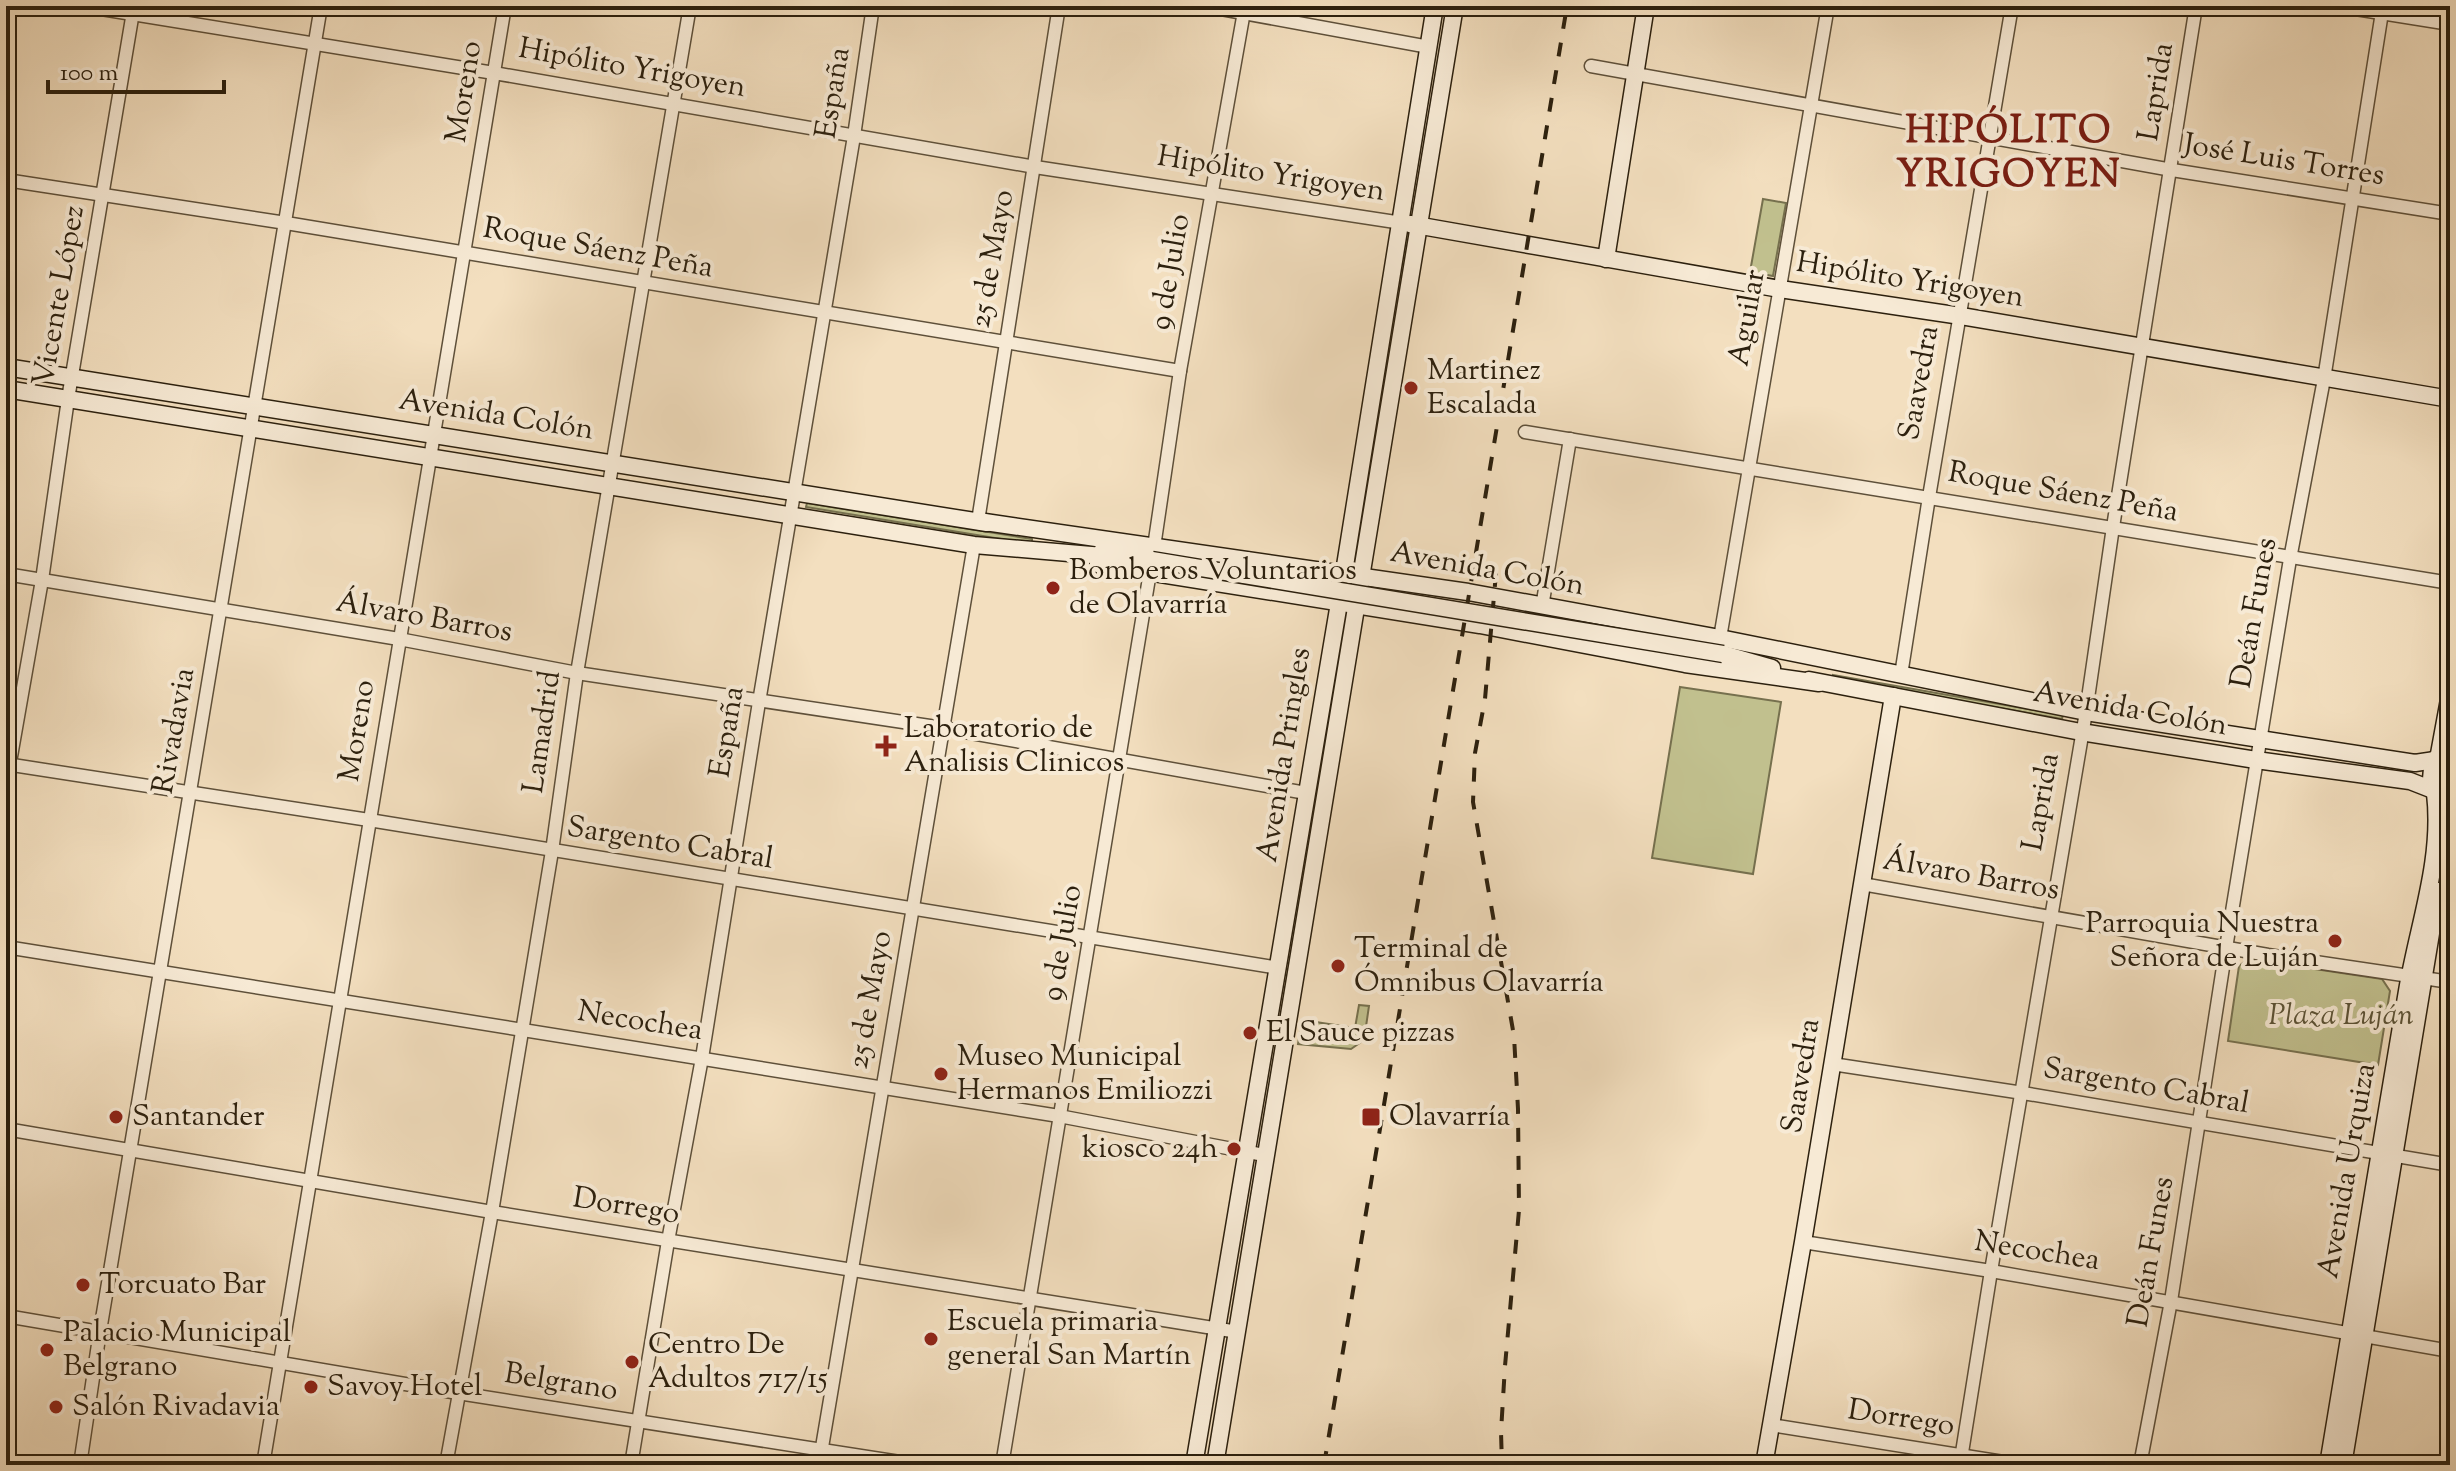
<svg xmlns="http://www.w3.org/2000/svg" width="2456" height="1471" viewBox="0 0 2456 1471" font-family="'Sorts Mill Goudy',serif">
<rect width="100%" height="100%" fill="#f3dfbf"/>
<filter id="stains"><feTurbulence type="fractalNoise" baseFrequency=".0025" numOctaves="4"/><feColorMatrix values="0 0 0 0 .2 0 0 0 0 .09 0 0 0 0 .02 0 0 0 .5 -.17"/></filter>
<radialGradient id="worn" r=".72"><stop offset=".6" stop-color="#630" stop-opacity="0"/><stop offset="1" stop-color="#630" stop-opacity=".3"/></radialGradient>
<g fill="#c1c08e" stroke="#76704e" stroke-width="2">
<polygon points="1763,199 1786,203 1773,276 1750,272"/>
<polygon points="1406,232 1410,232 1360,558 1355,557"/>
<polygon points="807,503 1032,539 1032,544 806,507"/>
<polygon points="1833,675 2063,715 2062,719 1833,679"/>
<polygon points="1680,687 1781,702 1753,874 1652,858"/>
<polygon points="2248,959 2382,979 2390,991 2378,1065 2228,1041 2239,966"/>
<polygon points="1359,1005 1369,1006 1364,1040 1351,1049 1298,1044 1302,1020 1355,1028"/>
</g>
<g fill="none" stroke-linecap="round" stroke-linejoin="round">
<g stroke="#5e503a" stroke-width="15">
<g id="street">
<polyline points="83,6 494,73 1035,167 1402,223"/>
<polyline points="1205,6 1429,47"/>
<polyline points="2337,6 2450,24"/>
<polyline points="1591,66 2172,170 2450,214"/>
<polyline points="6,180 286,223 1180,371"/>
<polyline points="1525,432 2450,583"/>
<polyline points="978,521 1059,6"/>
<polyline points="1154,547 1180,371 1245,6"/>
<polyline points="6,574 399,639 577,673 943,728 1306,793"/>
<polyline points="1542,607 1570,439"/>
<polyline points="1720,638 1828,6"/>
<polyline points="1901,675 1929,497 2012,6"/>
<polyline points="6,764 369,820 1279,968"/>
<polyline points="6,785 42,580 68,399 134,6"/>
<polyline points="1862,884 2268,955 2450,982"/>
<polyline points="6,947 1059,1116 1264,1155"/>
<polyline points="1832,1064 2023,1093 2450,1165"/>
<polyline points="6,1129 492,1212 1238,1332"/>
<polyline points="1803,1242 1991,1271 2450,1351"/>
<polyline points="6,1316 458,1393 919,1465"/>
<polyline points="1771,1425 2022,1465"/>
<polyline points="80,1465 100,1331 321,6"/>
<polyline points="263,1465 505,6"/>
<polyline points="446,1465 492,1212 552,851 577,673 690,6"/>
<polyline points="631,1465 668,1241 702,1058 759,702 854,136 873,6"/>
<polyline points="819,1465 974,545"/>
<polyline points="1002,1465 1150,572"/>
<polyline points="1960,1465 1991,1271 2086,712 2113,527 2196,6"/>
<polyline points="2140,1465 2171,1301 2226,948 2290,559 2324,379 2383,6"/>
</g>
</g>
<g stroke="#2c200e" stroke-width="19">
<g id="secondary">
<polyline points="1410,224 1780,289 1961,316 2450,399"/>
<polyline points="1606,259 1646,6"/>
<polyline points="6,367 987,523"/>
<polyline points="6,389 974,545 1115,557"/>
<polyline points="978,521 1468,592 1720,638 2086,712 2415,763 2435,760"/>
<polyline points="1103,549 1152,560"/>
<polyline points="1098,564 1480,625 1685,664 1819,683"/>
<polyline points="1723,654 1772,668"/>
<polyline points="1809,680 2081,732 2256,760 2410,781 2433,790"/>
<path d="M2450,694L2439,754C2428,771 2426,797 2450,802"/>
<polyline points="1194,1465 1339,603 1435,6"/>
<polyline points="1215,1465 1455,6"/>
<polyline points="1764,1465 1803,1242 1893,696"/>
<path d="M2328,1465C2353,1307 2381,1149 2407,991C2418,925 2443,860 2435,793"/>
<polyline points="2343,1465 2438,891"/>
</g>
</g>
<use href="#street" stroke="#f7ead5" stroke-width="12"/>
<use href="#secondary" stroke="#f7ead5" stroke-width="16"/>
<g stroke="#2c200e" stroke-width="4" stroke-dasharray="14 14" stroke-linecap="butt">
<polyline points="1496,573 1485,699 1475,753 1473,802 1514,1036 1518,1109 1519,1210 1505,1366 1501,1432 1502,1465"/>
<polyline points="1324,1465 1567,6"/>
</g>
<g stroke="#2c200e" stroke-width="19" stroke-linecap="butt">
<polyline id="secondary-bridge" points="1152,560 1723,654"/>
</g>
<use href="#secondary-bridge" stroke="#f7ead5" stroke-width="16"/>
</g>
<g fill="#8f2418" stroke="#f7ead5" stroke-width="3">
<circle cx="1411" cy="388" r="8"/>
<circle cx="1053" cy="588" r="8"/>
<path d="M882 734h8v8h8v8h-8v8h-8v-8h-8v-8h8z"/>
<circle cx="2335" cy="941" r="8"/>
<circle cx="1338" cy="966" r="8"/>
<circle cx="1250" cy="1033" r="8"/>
<circle cx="941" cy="1074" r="8"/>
<circle cx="116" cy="1117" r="8"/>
<rect x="1361" y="1107" width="20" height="20" rx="4"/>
<circle cx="1234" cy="1149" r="8"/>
<circle cx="83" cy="1285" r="8"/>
<circle cx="931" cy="1339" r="8"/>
<circle cx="47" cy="1350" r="8"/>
<circle cx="632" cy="1362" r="8"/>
<circle cx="311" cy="1387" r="8"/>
<circle cx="56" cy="1407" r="8"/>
</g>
<g text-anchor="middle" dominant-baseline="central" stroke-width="8" stroke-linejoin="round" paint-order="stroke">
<g font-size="30" fill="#2c200e" stroke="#f7ead5">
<text transform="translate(632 69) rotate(10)">Hipólito Yrigoyen</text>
<text transform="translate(465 92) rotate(-81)">Moreno</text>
<text transform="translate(2157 92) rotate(-81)">Laprida</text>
<text transform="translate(834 93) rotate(-81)">España</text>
<text transform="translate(2284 161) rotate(9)">José Luis Torres</text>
<text transform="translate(1271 175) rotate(9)">Hipólito Yrigoyen</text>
<text transform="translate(598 249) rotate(10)">Roque Sáenz Peña</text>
<text transform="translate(993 259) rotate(-80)">25 de Mayo</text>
<text transform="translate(1171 272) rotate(-80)">9 de Julio</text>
<text transform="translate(1910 281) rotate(9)">Hipólito Yrigoyen</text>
<text transform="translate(60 296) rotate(-80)">Vicente López</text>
<text transform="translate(1748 318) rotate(-80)">Aguilar</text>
<text transform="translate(1920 383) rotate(-80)">Saavedra</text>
<text transform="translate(496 416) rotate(9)">Avenida Colón</text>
<text transform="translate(2063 493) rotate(10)">Roque Sáenz Peña</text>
<text transform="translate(1487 570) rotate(10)">Avenida Colón</text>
<text transform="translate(2255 613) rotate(-80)">Deán Funes</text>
<text transform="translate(424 618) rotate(10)">Álvaro Barros</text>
<text transform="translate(2130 710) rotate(10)">Avenida Colón</text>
<text transform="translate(175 731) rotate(-80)">Rivadavia</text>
<text transform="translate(358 731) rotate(-81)">Moreno</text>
<text transform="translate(543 732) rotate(-82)">Lamadrid</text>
<text transform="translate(728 732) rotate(-81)">España</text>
<text transform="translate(1285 755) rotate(-81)">Avenida Pringles</text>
<text transform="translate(2042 802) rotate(-80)">Laprida</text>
<text transform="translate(670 844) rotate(9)">Sargento Cabral</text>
<text transform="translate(1971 876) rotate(10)">Álvaro Barros</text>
<text transform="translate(1063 943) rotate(-80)">9 de Julio</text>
<text transform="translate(871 1000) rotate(-80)">25 de Mayo</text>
<text transform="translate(640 1022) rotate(9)">Necochea</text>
<text transform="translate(1802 1076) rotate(-81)">Saavedra</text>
<text transform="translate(2146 1087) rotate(10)">Sargento Cabral</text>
<text transform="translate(2348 1171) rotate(-80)">Avenida Urquiza</text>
<text transform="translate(626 1207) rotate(9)">Dorrego</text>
<text transform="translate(2037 1252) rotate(9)">Necochea</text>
<text transform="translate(2152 1252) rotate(-80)">Deán Funes</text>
<text transform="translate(561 1383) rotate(9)">Belgrano</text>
<text transform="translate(1901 1419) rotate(9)">Dorrego</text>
</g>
<g font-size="30" fill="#2c200e" stroke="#f7ead5" text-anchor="start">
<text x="1427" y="371">Martinez<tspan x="1427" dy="34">Escalada</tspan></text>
<text x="1069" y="571">Bomberos Voluntarios<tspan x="1069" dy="34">de Olavarría</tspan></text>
<text x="904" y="729">Laboratorio de<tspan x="904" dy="34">Analisis Clinicos</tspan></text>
<text x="2319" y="924" text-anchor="end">Parroquia Nuestra<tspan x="2319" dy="34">Señora de Luján</tspan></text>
<text x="1354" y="949">Terminal de<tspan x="1354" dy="34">Ómnibus Olavarría</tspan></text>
<text x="1266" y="1033">El Sauce pizzas</text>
<text x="957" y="1057">Museo Municipal<tspan x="957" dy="34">Hermanos Emiliozzi</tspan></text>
<text x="132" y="1117">Santander</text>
<text x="1389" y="1117">Olavarría</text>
<text x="1218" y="1149" text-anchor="end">kiosco 24h</text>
<text x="99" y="1285">Torcuato Bar</text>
<text x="947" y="1322">Escuela primaria<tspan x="947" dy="34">general San Martín</tspan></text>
<text x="63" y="1333">Palacio Municipal<tspan x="63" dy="34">Belgrano</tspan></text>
<text x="648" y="1345">Centro De<tspan x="648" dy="34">Adultos 717/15</tspan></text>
<text x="327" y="1387">Savoy Hotel</text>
<text x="72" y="1407">Salón Rivadavia</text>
</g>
<g font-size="30" font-style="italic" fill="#595034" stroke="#f7ead5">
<text x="2341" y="1016">Plaza Luján</text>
</g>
<g font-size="38" font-weight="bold" letter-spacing="2" fill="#7a1f14" stroke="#f7ead5">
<text x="2009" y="133">HIPÓLITO<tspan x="2009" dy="44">YRIGOYEN</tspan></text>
</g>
</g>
<rect width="2456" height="1471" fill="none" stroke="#f3dfbf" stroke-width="32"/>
<rect x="8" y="8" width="2440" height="1455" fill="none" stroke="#2c200e" stroke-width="4"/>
<rect x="16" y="16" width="2424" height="1439" fill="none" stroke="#2c200e" stroke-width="2"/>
<path d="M48 80v12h176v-12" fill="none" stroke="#2c200e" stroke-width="4"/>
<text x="60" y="80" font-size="24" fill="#2c200e" stroke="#f7ead5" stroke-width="6" paint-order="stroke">100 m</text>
<rect width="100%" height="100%" filter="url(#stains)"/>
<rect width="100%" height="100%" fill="url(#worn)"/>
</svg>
